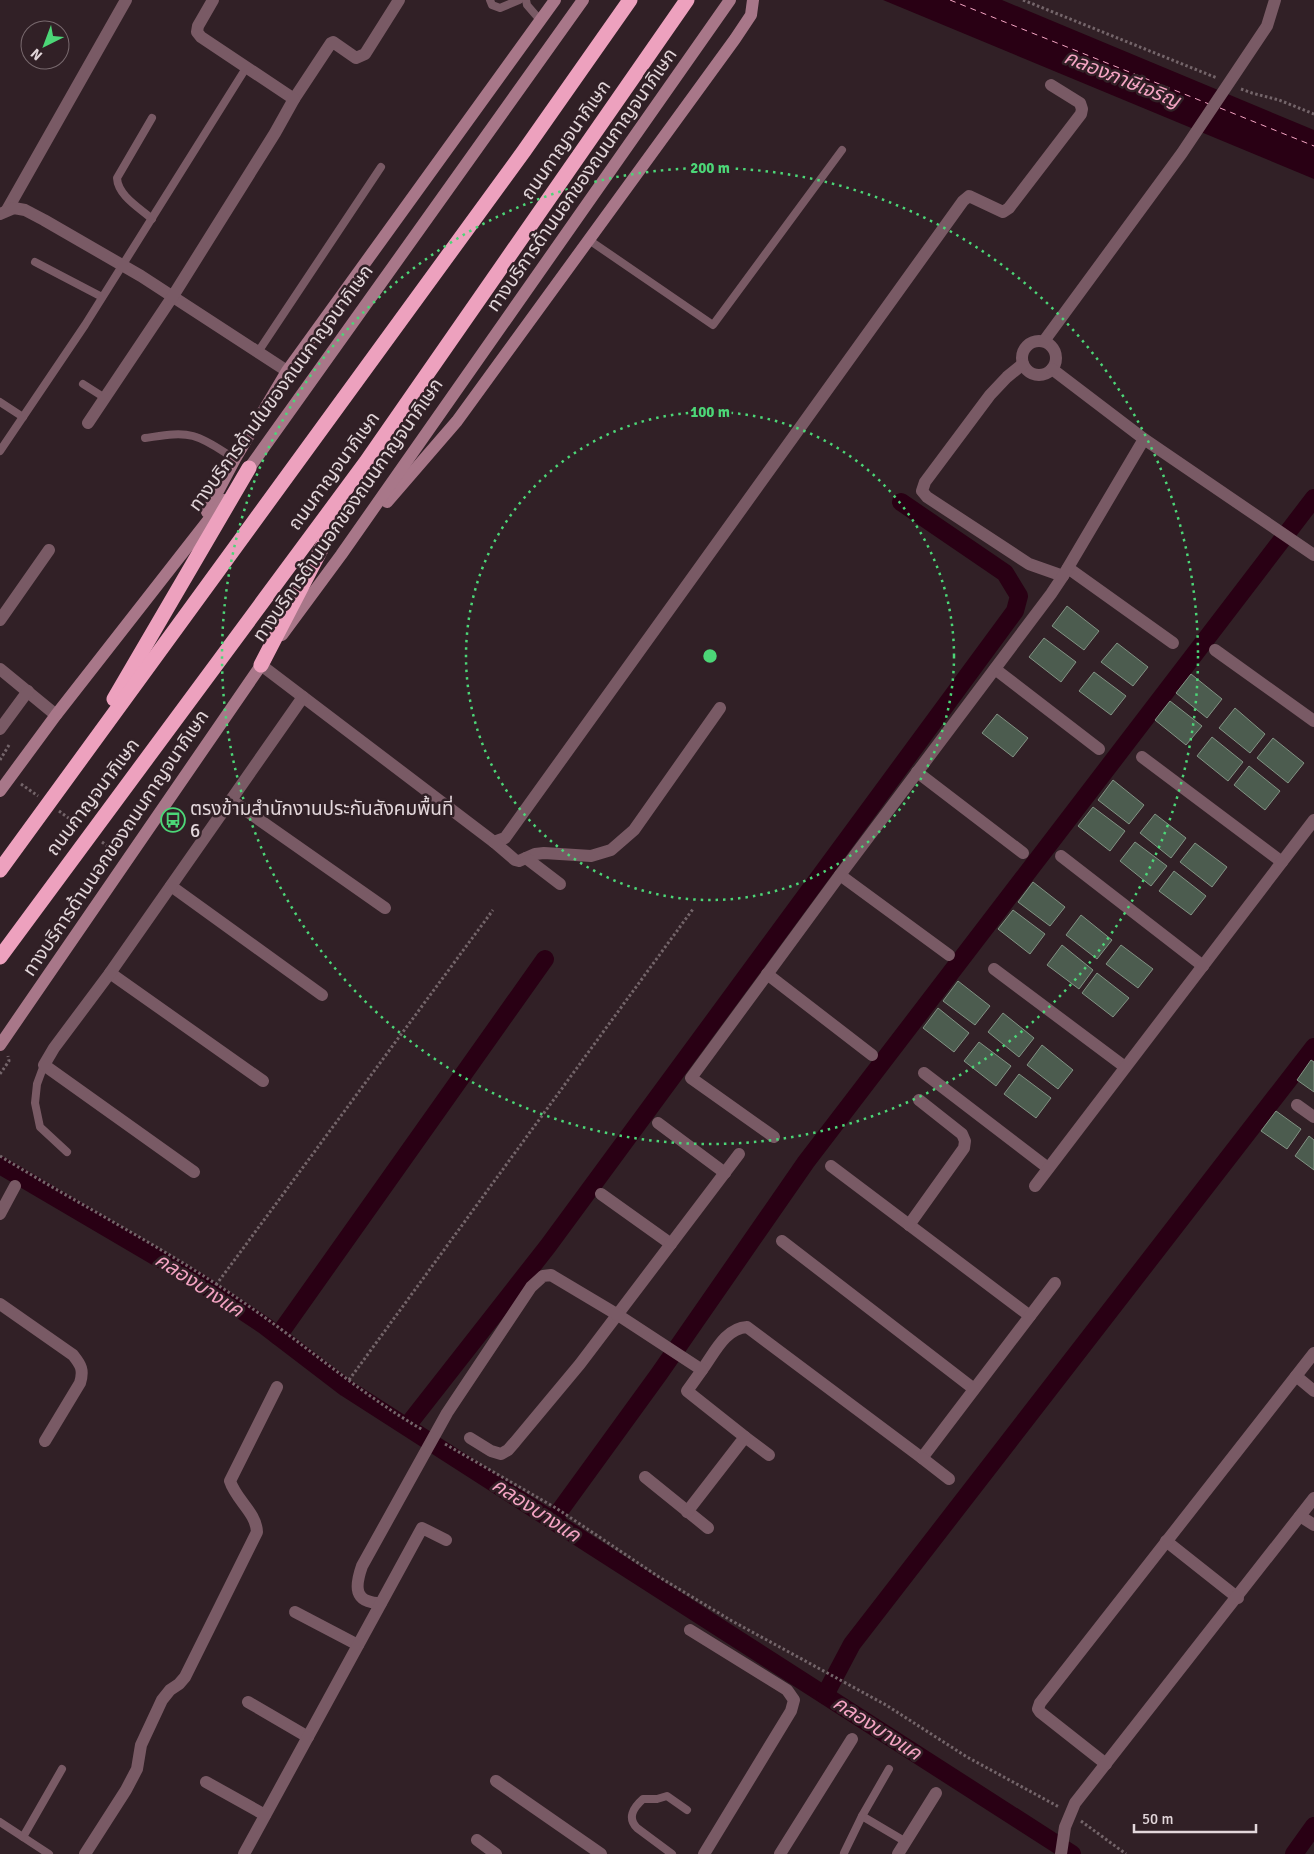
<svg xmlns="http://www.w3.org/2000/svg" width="1314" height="1854" viewBox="0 0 1314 1854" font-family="Signika,'Noto Sans Thai',sans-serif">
<rect width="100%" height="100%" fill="#312026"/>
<polygon fill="#290014" points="883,0 1002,0 1314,130 1314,179"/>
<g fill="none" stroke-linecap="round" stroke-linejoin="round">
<g stroke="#290014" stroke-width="18">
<polyline points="0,1165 199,1282 265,1326 346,1388 1072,1854"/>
<polyline points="278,1336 545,959"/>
<polyline points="407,1426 548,1246 1015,611 1019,596 1005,573 901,502"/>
<polyline points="553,1520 659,1374 806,1162 1314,498"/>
<polyline points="825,1695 852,1644 1314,1047"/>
<polyline points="1294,1854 1314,1826"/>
</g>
<g stroke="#f4a4c3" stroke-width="1" stroke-dasharray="6 5" stroke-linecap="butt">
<polyline points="950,0 1209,104"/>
<polyline points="1220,108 1314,146"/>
</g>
</g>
<g fill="#4c5c4f" stroke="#829384">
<polygon points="1067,606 1099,631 1084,650 1052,626"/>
<polygon points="1044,638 1076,662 1061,682 1029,657"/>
<polygon points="1117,643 1148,667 1133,686 1101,662"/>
<polygon points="1094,672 1126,696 1111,715 1079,691"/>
<polygon points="1191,674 1222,699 1207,718 1176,693"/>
<polygon points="1170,701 1202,726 1186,745 1155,720"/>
<polygon points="1235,708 1265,734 1250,753 1219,728"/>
<polygon points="997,714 1028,738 1013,757 982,733"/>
<polygon points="1212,737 1243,762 1228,781 1197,756"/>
<polygon points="1273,738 1304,763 1288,783 1257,758"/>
<polygon points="1249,766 1280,791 1265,810 1234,785"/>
<polygon points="1113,780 1144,805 1129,824 1098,800"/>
<polygon points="1093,807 1125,831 1110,851 1078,826"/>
<polygon points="1155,814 1186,838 1171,858 1140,833"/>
<polygon points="1135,842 1167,866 1151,886 1120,861"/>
<polygon points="1195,843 1227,867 1212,887 1180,862"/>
<polygon points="1174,871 1206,896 1191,915 1159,891"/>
<polygon points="1033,882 1065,907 1050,926 1018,902"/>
<polygon points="1013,910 1045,934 1030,954 998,929"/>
<polygon points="1081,915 1112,940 1097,959 1066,935"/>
<polygon points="1062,945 1093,970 1079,989 1047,965"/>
<polygon points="1121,945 1153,969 1138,988 1106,964"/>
<polygon points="1097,973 1129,998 1113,1017 1082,993"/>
<polygon points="958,981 990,1006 975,1025 943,1001"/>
<polygon points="938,1008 969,1033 954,1052 923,1028"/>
<polygon points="1003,1013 1034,1038 1019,1057 988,1032"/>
<polygon points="979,1042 1011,1066 996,1086 964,1061"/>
<polygon points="1042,1045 1073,1070 1058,1089 1027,1065"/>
<polygon points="1311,1060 1314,1062 1314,1092 1297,1080"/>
<polygon points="1019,1074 1051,1098 1036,1118 1004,1094"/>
<polygon points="1276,1111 1301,1129 1287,1149 1261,1131"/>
<polygon points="1309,1136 1314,1140 1314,1170 1295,1156"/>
</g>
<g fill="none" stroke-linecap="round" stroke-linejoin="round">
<g stroke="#74656a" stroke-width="3" stroke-dasharray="2.5 2.5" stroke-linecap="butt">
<polyline points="1023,0 1217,78"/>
<polyline points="1241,89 1252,93 1279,100 1314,114"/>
<polyline points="0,760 9,745"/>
<polyline points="21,784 38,796"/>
<polyline points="59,811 78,825"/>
<polyline points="102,842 117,853"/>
<polyline points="0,1074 9,1061 8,1056"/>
<path d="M0,1156C83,1207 171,1251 250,1307C308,1347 362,1395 423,1430"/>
<polyline points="216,1285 493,910"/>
<polyline points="349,1380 693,909"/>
<polyline points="445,1444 556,1508 659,1577 732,1621 886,1705 967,1757 1059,1807"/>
<polyline points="1081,1821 1126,1854"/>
</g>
<g stroke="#795a65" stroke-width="8">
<polyline points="490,0 492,5 500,8 519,0"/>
<polyline points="526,0 527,5 540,20"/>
<path d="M152,118L117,178C118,196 140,208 152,219"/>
<polyline points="589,240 713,325 842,150"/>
<polyline points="35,262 102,297"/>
<polyline points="258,352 381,167"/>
<polyline points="83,384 105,398"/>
<polyline points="0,402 23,417"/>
<path d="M145,438C160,436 178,432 193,436C208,440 222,451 235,459"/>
<polyline points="0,451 85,325 246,68"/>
<polyline points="44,1065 37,1084 35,1103 40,1127 67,1152"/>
<polyline points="862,1816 906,1842"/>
<polyline points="0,1822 49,1854"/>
<polyline points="23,1837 62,1769"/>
<polyline points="844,1853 862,1816 889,1769"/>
<path d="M672,1854L637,1828C627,1818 633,1808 643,1799H657L667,1796L687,1810"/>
</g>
<g stroke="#795a65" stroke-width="12">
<polyline points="294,99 331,43 333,42 356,58 365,54 399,0"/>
<polyline points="7,210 126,0"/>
<polyline points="0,214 14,208 25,210 44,220 141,276 287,371"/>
<circle cx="1039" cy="358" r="17"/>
<polyline points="1044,341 1182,153 1267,26 1275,0"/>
<polyline points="1023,364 1007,377 990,395 925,482 922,491 927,497 1029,564 1063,576"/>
<polyline points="1052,369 1144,439 1314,555"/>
<polyline points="88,423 173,296 275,133 294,99 201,37 197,32 198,26 213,0"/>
<polyline points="1068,568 1173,643"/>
<polyline points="0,620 49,550"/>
<polyline points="1215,650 1314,721"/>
<polyline points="261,665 494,842 505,838 963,201 969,196 1003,212 1009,208 1081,114 1082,109 1080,103 1051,85"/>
<polyline points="0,669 56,715"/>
<polyline points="995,669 1099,749"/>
<polyline points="0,729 28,691"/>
<polyline points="1142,757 1282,862"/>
<polyline points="917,772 1023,853"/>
<polyline points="231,800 385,908"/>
<polyline points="494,842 515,860 519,861 535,854 544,853 591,856 611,850 634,830 720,708"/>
<polyline points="1061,856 1203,966"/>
<polyline points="526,858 560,884"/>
<polyline points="840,875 949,955"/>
<polyline points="171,886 322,995"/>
<polyline points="994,969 1125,1067"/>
<polyline points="110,973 263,1081"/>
<polyline points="767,974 872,1055"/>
<polyline points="924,1073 1048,1168"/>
<polyline points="1297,1105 1314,1117"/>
<polyline points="658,1123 725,1173"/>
<polyline points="774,1137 691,1078 840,875 1051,594 1063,576 1144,439"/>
<polyline points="831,1166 1030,1316"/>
<polyline points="194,1172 44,1065 54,1048 110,973 303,697"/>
<polyline points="1035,1186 1314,820"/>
<polyline points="601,1194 671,1244"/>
<polyline points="0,1214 15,1186"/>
<polyline points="909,1225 964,1148 965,1141 962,1134 919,1100"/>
<polyline points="782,1241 974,1389"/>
<path d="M0,1304L73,1355C81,1365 84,1370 80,1383L45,1441"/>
<path d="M702,1370C714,1354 725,1328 747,1327L922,1458L1055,1283"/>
<polyline points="1296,1376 1314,1391"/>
<polyline points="745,1437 769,1455"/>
<polyline points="470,1438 491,1451 501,1454 508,1450 515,1442 580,1364 739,1154"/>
<polyline points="922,1458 949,1479"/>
<polyline points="645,1477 708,1528"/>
<polyline points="1300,1516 1314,1525"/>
<polyline points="1166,1541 1238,1598"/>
<path d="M381,1603C353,1603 355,1586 362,1566L447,1413L531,1287L543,1276L551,1275L618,1315L702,1370L687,1391L745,1437L687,1512"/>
<polyline points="295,1612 358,1645"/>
<polyline points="690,1630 787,1690 794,1700 791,1711 704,1854"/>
<polyline points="248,1702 308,1737"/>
<polyline points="1106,1764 1040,1712 1038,1709 1040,1703 1314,1353"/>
<polyline points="496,1781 601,1854"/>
<polyline points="206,1782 265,1815"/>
<polyline points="477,1840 496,1854"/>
<path d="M85,1854L126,1790L137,1769L141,1745L162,1700L170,1690L179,1684L185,1677L257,1532C256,1512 236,1500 230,1481L277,1387"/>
<polyline points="244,1854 422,1528 446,1540"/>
<polyline points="780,1854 852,1739"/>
<polyline points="898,1854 936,1793"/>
<polyline points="1061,1854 1065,1827 1075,1803 1314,1498"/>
</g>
<g stroke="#a87789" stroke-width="12">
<polyline points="245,474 583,0"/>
<polyline points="387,502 457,421 735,39 751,15 753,0"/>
<polyline points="207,512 235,459 287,371 555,0"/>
<polyline points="282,635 341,555 730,0"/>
<polyline points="0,791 56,715 224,500"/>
<polyline points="0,1045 266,658"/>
</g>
<g stroke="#eda1be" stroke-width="15">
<polyline points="261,665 345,503"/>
<polyline points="114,699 249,468"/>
<polyline points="0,870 524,151 630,0"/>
<polyline points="0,957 366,462 687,0"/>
</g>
</g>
<g fill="none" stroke="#4cd677" stroke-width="2.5" stroke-dasharray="2.5 5">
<circle cx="710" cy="656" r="244"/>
<circle cx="710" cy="656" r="488"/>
</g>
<defs>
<g id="bus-ring" transform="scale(1.25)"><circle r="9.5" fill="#312026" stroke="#4cd677" stroke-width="1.5"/><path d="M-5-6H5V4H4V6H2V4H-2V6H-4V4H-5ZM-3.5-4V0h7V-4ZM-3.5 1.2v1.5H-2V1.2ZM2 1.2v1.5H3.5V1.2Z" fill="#4cd677"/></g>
</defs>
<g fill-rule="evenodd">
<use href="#bus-ring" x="173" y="820"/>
</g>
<g text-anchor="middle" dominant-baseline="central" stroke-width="5" stroke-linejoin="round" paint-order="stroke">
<g font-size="19" fill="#e3d7db" stroke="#312026">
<text transform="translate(566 140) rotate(-55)">ถนนกาญจนาภิเษก</text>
<text transform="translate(582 180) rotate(-55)">ทางบริการด้านนอกของถนนกาญจนาภิเษก</text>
<text transform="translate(281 388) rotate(-54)">ทางบริการด้านในของถนนกาญจนาภิเษก</text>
<text transform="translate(334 471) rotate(-54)">ถนนกาญจนาภิเษก</text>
<text transform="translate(348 510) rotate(-55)">ทางบริการด้านนอกของถนนกาญจนาภิเษก</text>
<text transform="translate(93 797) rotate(-53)">ถนนกาญจนาภิเษก</text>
<text transform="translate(116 843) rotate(-56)">ทางบริการด้านนอกของถนนกาญจนาภิเษก</text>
</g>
<g font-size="19" fill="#e3d7db" stroke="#312026" text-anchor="start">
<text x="190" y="809">ตรงข้ามสำนักงานประกันสังคมพื้นที่<tspan x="190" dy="22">6</tspan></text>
</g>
<g font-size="20" font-style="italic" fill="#f4a4c3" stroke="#312026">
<text transform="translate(1122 79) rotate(22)">คลองภาษีเจริญ</text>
<text transform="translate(199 1285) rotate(33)">คลองบางแค</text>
<text transform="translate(536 1510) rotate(33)">คลองบางแค</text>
<text transform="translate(877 1728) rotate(33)">คลองบางแค</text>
</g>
</g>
<circle cx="710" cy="656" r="8" fill="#4cd677" stroke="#312026" stroke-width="2.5"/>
<g font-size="15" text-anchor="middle" font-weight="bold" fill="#4cd677" stroke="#312026" stroke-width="5" stroke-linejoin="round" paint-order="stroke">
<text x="710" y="173">200 m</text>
<text x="710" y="417">100 m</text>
</g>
<g transform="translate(45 45) rotate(222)"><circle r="24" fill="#312026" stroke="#78696e"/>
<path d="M0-4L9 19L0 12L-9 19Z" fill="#4cd677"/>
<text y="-8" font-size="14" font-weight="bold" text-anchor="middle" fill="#e3d7db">N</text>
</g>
<path d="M1134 1824v8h122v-8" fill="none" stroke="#e3d7db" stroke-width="2.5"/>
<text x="1142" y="1824" font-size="15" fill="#e3d7db" stroke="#312026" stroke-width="4" paint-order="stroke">50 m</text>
</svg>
